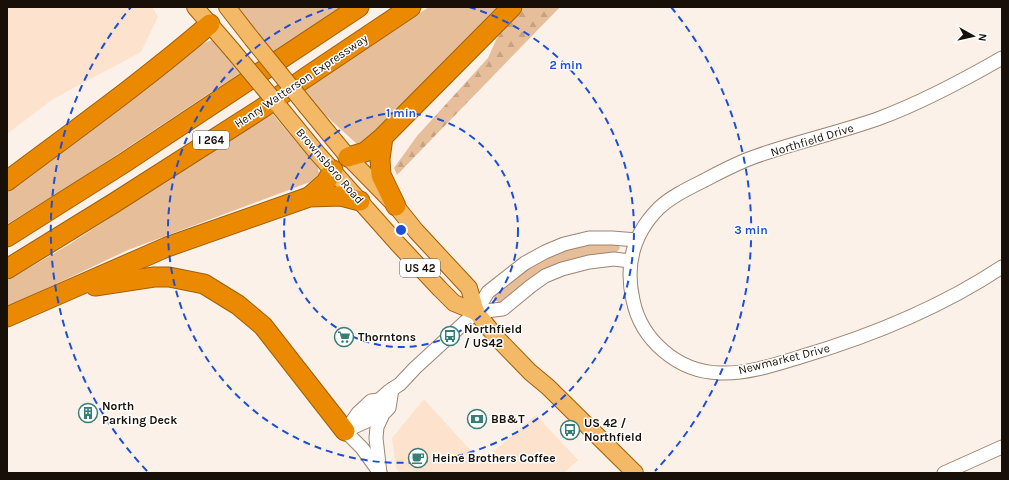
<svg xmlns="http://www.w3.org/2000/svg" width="1009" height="480" viewBox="0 0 1009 480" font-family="Karla,sans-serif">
<defs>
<pattern id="forest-firs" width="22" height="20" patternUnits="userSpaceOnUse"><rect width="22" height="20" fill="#e6be9a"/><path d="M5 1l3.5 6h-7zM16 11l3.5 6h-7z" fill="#c5a283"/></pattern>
</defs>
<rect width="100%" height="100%" fill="#fbf1e8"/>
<g fill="#fde3cd">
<polygon points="7,7 152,7 158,17 141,52 53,99 7,134"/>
<polygon points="424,399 481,462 536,415 578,460 564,473 399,473 396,468 392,438"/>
</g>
<g fill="#e6be9a">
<polygon points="237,7 340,7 274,52"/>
<polygon points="429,7 505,7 370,143 359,146 321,111 304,89"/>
<polygon points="212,40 216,42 240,73 71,185 7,224 7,189 184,57 202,44"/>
<polygon points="271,112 318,168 319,174 310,182 128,250 7,307 7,281 70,244"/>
<polygon points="617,242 620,248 616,253 602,255 502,302 499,303 494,299 495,293 542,258 586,243"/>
</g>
<polygon fill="url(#forest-firs)" points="523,7 560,7 397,175 394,168 417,136 488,58 496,40 507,23"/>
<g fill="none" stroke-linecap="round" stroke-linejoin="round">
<g stroke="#9d8571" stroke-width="15">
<g id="minor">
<path d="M1002,58C962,81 923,102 880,118C836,134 789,143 746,160C732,166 718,173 705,180C689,188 672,196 659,208C633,234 625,265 633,300C641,340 678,372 720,373C747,374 774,365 800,357C871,336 940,308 1002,267"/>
<polyline points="476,312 503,309 531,286 545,276 562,269 589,262 614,259 630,261"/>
<polyline points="346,430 358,413 371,401 379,400"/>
<polyline points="345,431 367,421 376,413 379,400 388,392 400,384 415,368 476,312 488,292 525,263 545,252 564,244 589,238 612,238 637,240"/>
<polyline points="345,431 362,448 380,473"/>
<polyline points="380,473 376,438 377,427 383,414 389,408 392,389"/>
<polyline points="944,473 1002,447"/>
</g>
</g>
<g stroke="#a15f03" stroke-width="18">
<g id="major">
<polyline points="195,7 233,51"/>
<polyline points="227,7 252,39"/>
<polyline points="277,104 317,153 397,243 440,289 454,303 476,312"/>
<polyline points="307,107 348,157 396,206 416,231 469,288 476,312 497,338 530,372 548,387 635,473"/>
</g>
</g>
<g stroke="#a15f03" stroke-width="21">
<g id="highway">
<polyline points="383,137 380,159 381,175 396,206"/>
<polyline points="348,157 365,152 383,137 512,7"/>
<path d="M7,181C75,130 145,80 210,24"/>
<polyline points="309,197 326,182 333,170"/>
<polyline points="7,237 124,163 359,7"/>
<polyline points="7,269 114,203 261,109 305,78 411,7"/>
<polyline points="95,286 154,277 169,277 204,284 238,305 263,326 345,431"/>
<polyline points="7,317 167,247 309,197 341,196 360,201"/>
</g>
</g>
<use href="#minor" stroke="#fff" stroke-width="13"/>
<use href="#major" stroke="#f3b966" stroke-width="16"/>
<use href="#highway" stroke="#eb8a00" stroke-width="19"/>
<g stroke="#a15f03" stroke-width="18" stroke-linecap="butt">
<g id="major-bridge">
<polyline points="252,39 307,107"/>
<polyline points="233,51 277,104"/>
</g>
</g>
<use href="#major-bridge" stroke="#f3b966" stroke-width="16"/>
</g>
<g fill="none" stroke="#1d4ed8" stroke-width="2" stroke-dasharray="7 5">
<circle cx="401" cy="230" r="117"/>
<path d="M469 7A233 233 0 1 1 333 7"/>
<path d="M147 471A350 350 0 0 1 131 7M671 7A350 350 0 0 1 655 471"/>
</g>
<defs>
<g id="bus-ring" transform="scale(1)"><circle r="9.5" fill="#fff" stroke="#387e77" stroke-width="1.5"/><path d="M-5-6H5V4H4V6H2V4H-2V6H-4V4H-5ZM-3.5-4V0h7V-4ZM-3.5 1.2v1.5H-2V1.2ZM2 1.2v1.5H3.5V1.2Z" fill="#387e77"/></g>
<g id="supermarket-ring" transform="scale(1)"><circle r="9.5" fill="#fff" stroke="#387e77" stroke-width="1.5"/><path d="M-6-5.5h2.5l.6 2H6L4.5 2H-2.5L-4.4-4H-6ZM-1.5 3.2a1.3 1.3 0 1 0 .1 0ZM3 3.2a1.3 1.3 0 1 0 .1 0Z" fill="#387e77"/></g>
<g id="building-ring" transform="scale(1)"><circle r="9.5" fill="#fff" stroke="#387e77" stroke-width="1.5"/><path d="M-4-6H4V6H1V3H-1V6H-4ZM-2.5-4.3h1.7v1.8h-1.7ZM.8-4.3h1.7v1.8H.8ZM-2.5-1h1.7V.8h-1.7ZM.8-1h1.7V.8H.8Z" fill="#387e77"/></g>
<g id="bank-ring" transform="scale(1)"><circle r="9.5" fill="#fff" stroke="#387e77" stroke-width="1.5"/><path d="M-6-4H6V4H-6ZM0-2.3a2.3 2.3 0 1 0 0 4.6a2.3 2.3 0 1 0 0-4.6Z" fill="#387e77"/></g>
<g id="cafe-ring" transform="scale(1)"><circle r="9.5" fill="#fff" stroke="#387e77" stroke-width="1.5"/><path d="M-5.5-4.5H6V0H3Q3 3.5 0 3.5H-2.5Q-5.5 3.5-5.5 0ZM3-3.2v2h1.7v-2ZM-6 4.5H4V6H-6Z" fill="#387e77"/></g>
</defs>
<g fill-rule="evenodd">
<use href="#bus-ring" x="450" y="336"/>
<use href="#supermarket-ring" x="344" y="337"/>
<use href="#building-ring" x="88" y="413"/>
<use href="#bank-ring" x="477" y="419"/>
<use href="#bus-ring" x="570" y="430"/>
<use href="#cafe-ring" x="418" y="458"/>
</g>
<g text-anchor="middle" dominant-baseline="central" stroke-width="3" stroke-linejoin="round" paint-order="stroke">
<g fill="#fff" stroke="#5d5852" stroke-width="1">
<rect x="193" y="131" width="36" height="18" rx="3"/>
<rect x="400" y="259" width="40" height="18" rx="3"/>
</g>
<g font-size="11" font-weight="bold" fill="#181008">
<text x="211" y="140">I 264</text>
<text x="420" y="268">US 42</text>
</g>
<g font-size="12" fill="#181008" stroke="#fff">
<text transform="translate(301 81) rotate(-34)">Henry Watterson Expressway</text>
<text transform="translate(812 140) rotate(-17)">Northfield Drive</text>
<text transform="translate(330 166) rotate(49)">Brownsboro Road</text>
<text transform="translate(784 359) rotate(-14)">Newmarket Drive</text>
</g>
<g font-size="12" font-weight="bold" fill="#181008" stroke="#fff" text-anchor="start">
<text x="464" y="329">Northfield<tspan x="464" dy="14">/ US42</tspan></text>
<text x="358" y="337">Thorntons</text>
<text x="102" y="406">North<tspan x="102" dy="14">Parking Deck</tspan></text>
<text x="491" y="419">BB&amp;T</text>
<text x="584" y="423">US 42 /<tspan x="584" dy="14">Northfield</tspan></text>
<text x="432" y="458">Heine Brothers Coffee</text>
</g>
</g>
<circle cx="401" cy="230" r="6" fill="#1d4ed8" stroke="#fff" stroke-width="2"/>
<g font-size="12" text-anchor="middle" font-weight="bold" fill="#1d4ed8" stroke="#fff" stroke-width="3" stroke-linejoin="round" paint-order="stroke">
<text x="566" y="69">2 min</text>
<text x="401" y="117">1 min</text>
<text x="751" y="234">3 min</text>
</g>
<rect width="1009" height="480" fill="none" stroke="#181008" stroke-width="16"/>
<g transform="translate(973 36) rotate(98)" stroke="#ffffff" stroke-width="3" paint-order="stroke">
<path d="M0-3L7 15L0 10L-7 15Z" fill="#181008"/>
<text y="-6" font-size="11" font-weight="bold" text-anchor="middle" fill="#181008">N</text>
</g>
</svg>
